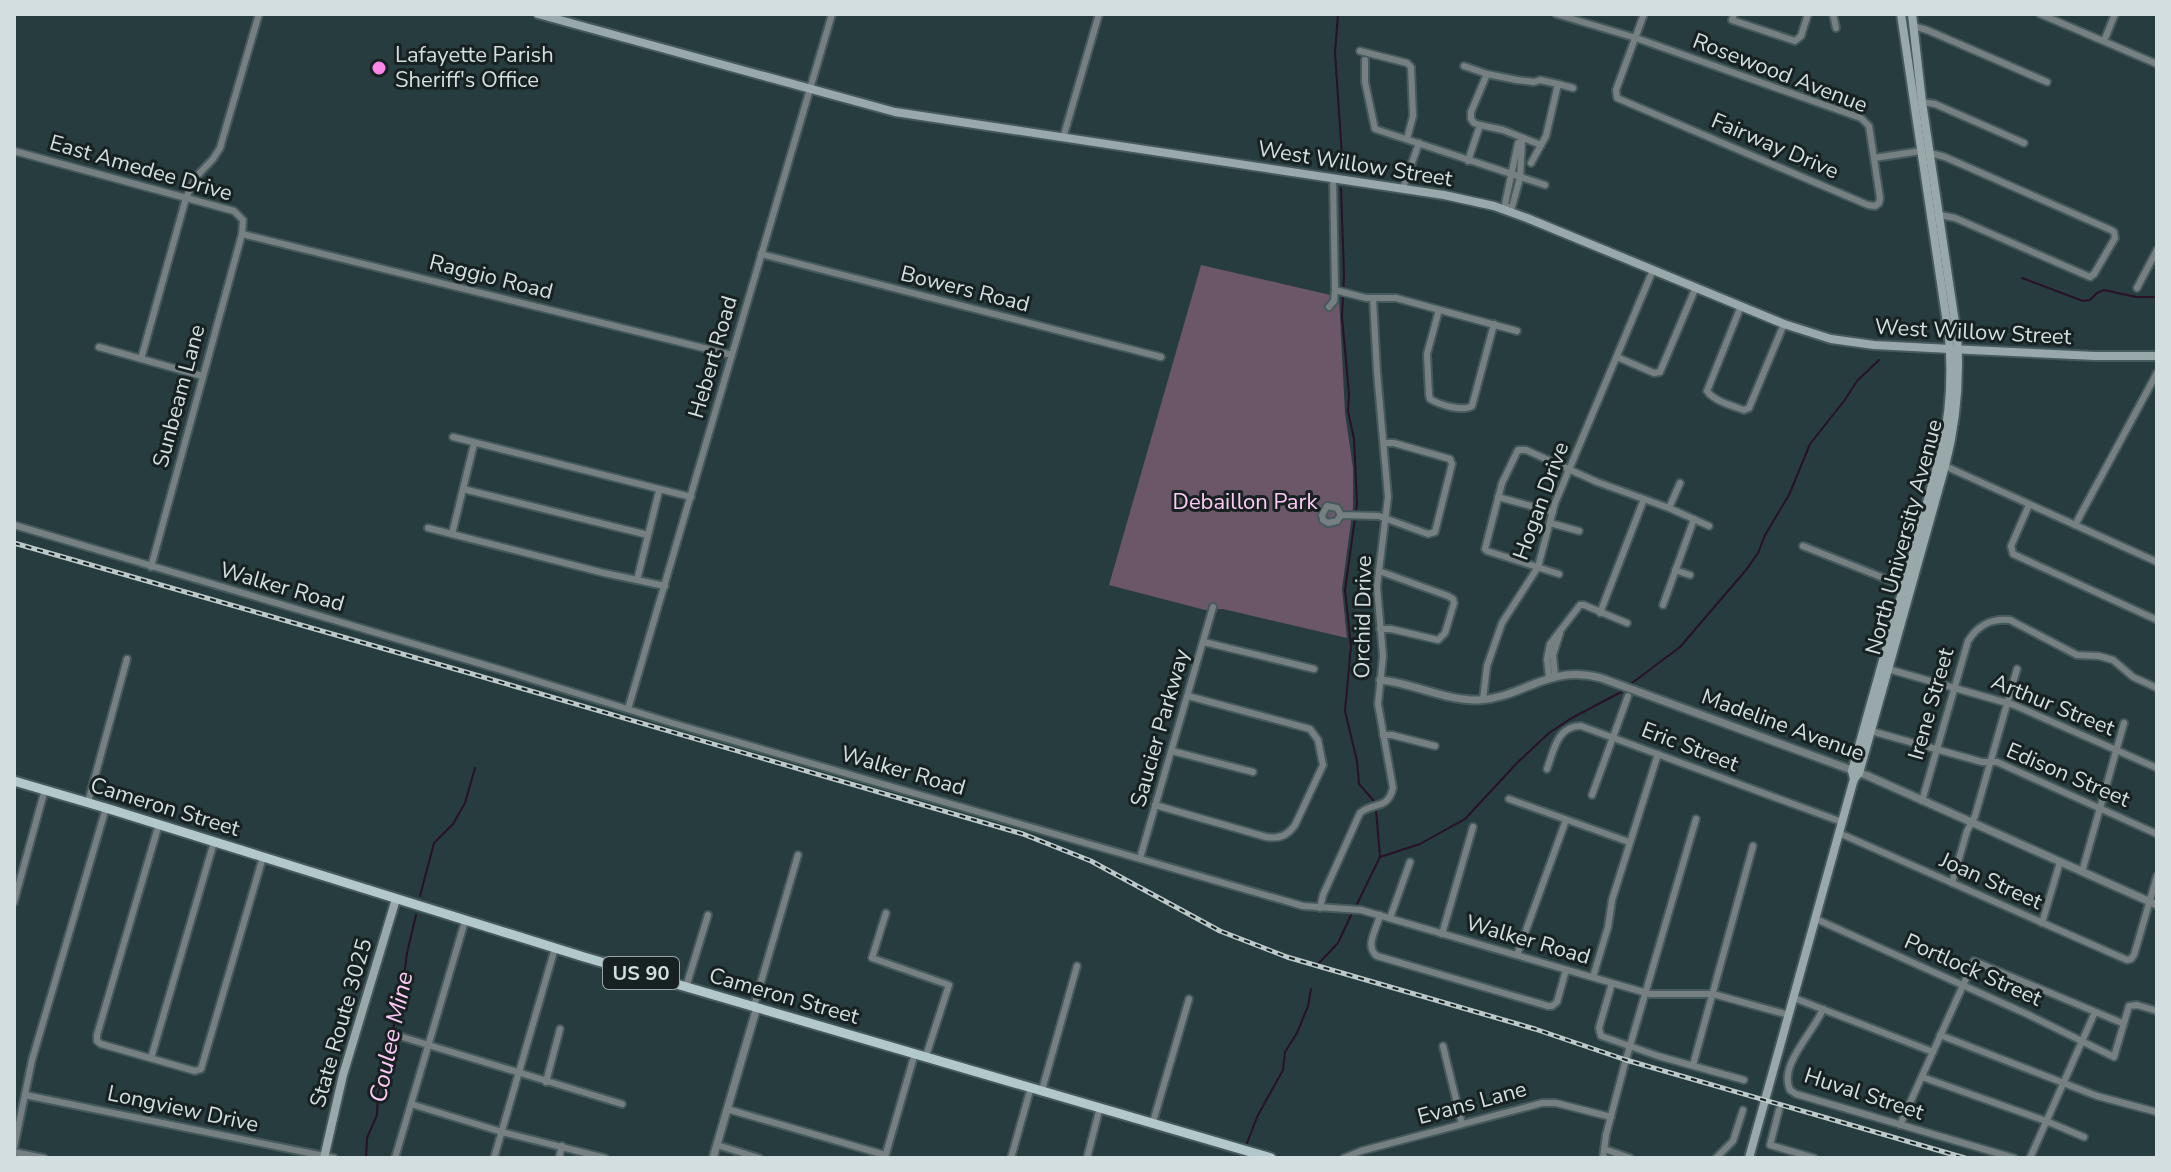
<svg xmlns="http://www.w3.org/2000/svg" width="2171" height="1172" viewBox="0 0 2171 1172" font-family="'Nunito Sans',sans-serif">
<rect width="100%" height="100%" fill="#273c3f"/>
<polygon fill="#6b5767" points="1201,265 1339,297 1345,413 1353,468 1353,507 1342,589 1347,638 1223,609 1205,610 1109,585"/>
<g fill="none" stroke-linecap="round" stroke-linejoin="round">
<g stroke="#291126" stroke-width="2">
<polyline points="1338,14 1335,53 1343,171"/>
<polyline points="1341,188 1344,275 1342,317 1349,394 1348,411 1354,439 1357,504 1345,590 1351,646 1345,711 1357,761 1359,784 1374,801"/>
<polyline points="2022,278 2083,301 2090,300 2097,293 2104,290 2136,297 2157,297"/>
<polyline points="1632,683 1680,647 1746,570 1758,553 1765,535 1789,495 1810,444 1844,401 1857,381 1879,360"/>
<polyline points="1376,810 1380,857"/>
<polyline points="420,896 434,843 453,824 465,803 475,768"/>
<polyline points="1357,904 1380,857 1420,844 1465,819 1517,763 1549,733 1570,719 1623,691"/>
<polyline points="1318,964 1338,943 1352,913"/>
<polyline points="1247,1143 1258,1115 1283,1070 1285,1052 1297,1033 1308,1006 1311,989"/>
<polyline points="366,1158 367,1138 377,1115 378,1092 388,1064 393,1029 402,993 407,953 416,915"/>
<polyline points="1243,1158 1244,1155"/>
</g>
<g stroke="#46595c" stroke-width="10">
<g id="minor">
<polyline points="1556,14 1636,38 1861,118 1869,126 1880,198 1879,203 1875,206 1868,205 1617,98 1616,90 1644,14"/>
<polyline points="1734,14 1732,20 1795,41 1801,36 1808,14"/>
<polyline points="1833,14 1836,28"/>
<polyline points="2040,14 2157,64"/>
<polyline points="1913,26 1927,30 2047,82"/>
<polyline points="2104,41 2115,14"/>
<polyline points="1360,51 1407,63 1411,67 1413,116 1407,139"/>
<polyline points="1365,60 1365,82 1375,129 1545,185"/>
<polyline points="1464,66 1487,74 1517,80 1534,82 1540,80 1558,84"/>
<polyline points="1922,102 1935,104 2024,143"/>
<polyline points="1480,125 1474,123 1471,119 1471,112 1487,74"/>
<polyline points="1063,138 1099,14"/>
<polyline points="14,151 234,211 243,220 242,234 151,567"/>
<polyline points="1930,153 1945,157 2111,230 2114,232 2115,238 2094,274 2090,277 1955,218 1940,215"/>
<polyline points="1874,158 1921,151"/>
<polyline points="1468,161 1480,125 1503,130 1541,145 1546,136 1558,84 1573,88"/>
<polyline points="1531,163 1541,145"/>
<polyline points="1403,188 1419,143"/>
<polyline points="1507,211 1508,208 1512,207 1520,178 1522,141 1518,143 1505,204 1508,208"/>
<polyline points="242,234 732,355"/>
<polyline points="761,254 1161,357"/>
<polyline points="2137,288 2157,250"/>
<polyline points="1335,290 1366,298 1396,298 1517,331"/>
<path d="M1741,306L1707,391C1714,401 1732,406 1744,410L1749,408L1784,324"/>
<polyline points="1329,307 1334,301 1335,290 1333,178"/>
<path d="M1439,310L1427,354L1429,395L1430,399C1440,405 1462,412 1472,406L1494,324"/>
<polyline points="99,347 202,376"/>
<polyline points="1617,357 1654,373 1660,372 1696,287"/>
<polyline points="141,359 186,198 195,178 213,159 220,148 259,14"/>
<polyline points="453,437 691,497"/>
<polyline points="1945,466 2157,562"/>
<polyline points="463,489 648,535"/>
<polyline points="1498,497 1553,512"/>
<polyline points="2029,505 2011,546 2013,554 2157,620"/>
<polyline points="1669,508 1680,483"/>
<polyline points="1341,515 1337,521 1328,523 1323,520 1322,515 1327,506 1337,508 1341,515 1379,516 1428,534 1435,532 1452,464 1450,459 1394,443 1384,443"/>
<polyline points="1550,523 1579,531"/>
<polyline points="14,525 505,671 672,723 1303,906 1361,910 1650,994 1713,994 1789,1015"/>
<polyline points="2075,525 2157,373"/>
<polyline points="428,528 604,573 665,586"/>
<polyline points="452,534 474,444"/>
<polyline points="1803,546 1904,586"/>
<polyline points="1675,570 1690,575"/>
<polyline points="1379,571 1448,596 1453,599 1454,603 1445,633 1438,640 1391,629 1380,629"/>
<polyline points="1559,574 1487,551 1485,549 1502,483 1518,450 1526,450 1597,482 1669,508 1709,526"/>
<polyline points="637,580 659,491"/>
<polyline points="1663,605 1694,519"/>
<polyline points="1600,613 1644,499"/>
<polyline points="1204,642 1314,669"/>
<polyline points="1888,669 2014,705 2157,768"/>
<polyline points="1555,676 1553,655 1560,633"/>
<polyline points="1549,677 1547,659 1550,644 1580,605 1584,605 1627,623"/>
<polyline points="1483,699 1487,666 1502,623 1538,567 1555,503 1653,270"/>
<polyline points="628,709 832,14"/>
<polyline points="1871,731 1982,762 1997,762 2157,834"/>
<polyline points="1383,735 1392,735 1435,746"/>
<polyline points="1172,751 1253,772"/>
<path d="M1547,769C1554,750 1557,726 1581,726L1842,822"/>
<polyline points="1592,795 1628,696"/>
<polyline points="1509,799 1629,842"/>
<path d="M1922,801L1968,641C1978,625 1991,618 2010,620L2077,655L2099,656L2113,660L2133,677L2157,688"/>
<polyline points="88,802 127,659"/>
<path d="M1155,805L1266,837C1279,839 1287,836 1295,825L1323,765L1318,740L1310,729L1188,696"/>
<polyline points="159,824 97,1035 97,1041 101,1044 195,1071 201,1069 263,857"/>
<polyline points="1839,833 2127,960 2131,959 2134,955 2157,876"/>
<polyline points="1140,858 1213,607"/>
<polyline points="2082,872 2124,723"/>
<polyline points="1952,883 1967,831 1975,816 2017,669"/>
<polyline points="14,902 45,789"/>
<path d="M1320,908L1323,895L1360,813C1374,801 1387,811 1393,788L1378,704L1383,656L1377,587L1388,497L1377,372L1373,299"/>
<polyline points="886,913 872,958 949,985 926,1056"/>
<path d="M1380,915C1377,929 1364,946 1377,956L1548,1006H1552L1557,1002L1566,970"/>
<polyline points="1390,918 1410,862"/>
<polyline points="1816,919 2029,1015 2114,1057 2129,1006 2137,1005 2157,1011"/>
<polyline points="2042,923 2060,862"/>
<polyline points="1442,934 1473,827"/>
<polyline points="1517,955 1566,820"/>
<polyline points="1593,977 1608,927 1612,900 1658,754"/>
<polyline points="1612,983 1599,1028 1601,1036 1658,1056 1744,1080"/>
<polyline points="686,987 708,915"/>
<polyline points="1794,998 1933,1052"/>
<polyline points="754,1006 798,855"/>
<path d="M1823,1009C1814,1032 1778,1065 1790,1090L1796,1094L2014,1158"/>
<polyline points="1940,1035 2097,1096 2157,1112"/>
<polyline points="399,1036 622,1104"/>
<polyline points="1443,1046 1462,1124"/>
<polyline points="151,1058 214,842"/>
<polyline points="1693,1065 1753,846"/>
<polyline points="1922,1077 2046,1121 2084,1137"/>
<polyline points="546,1082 560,1029"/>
<polyline points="1042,1090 1077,966"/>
<polyline points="25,1095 334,1158"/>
<polyline points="411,1104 502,1132 605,1158"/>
<polyline points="727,1109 885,1155"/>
<polyline points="1779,1110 1770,1145 1814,1158"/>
<polyline points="1153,1122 1189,999"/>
<polyline points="1900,1125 1974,961 2122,1023"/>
<polyline points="717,1145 759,1158"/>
<polyline points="14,1148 32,1060 106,808"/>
<polyline points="1604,1149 1630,1158"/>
<polyline points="14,1152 44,1158"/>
<polyline points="885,1157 915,1053"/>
<polyline points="395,1158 465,921"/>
<polyline points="494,1158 555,948"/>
<polyline points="559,1158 562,1146"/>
<polyline points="1011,1158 1031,1087"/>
<polyline points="1087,1158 1100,1107"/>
<polyline points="1344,1158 1361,1151 1542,1103 1556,1103 1611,1117"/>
<polyline points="1603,1158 1606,1135 1625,1063 1696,819"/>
<polyline points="1716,1158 1733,1141 1743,1110"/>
<polyline points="2030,1158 2095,1012"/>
</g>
</g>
<g stroke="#46595c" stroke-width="11">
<g id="tertiary">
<path d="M1380,680C1414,683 1445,701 1479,700C1525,697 1548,664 1601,678L1868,776L2157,905"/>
<polyline points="713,1158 757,1007"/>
</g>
</g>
<g stroke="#46595c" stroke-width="12">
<g id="secondary">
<polyline points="538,14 895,112 1444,195 1494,206 1527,218 1784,324 1831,339 1874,345 1950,349 2095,356 2157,356"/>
<path d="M1854,779L1852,771L1942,449C1950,413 1952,373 1949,337L1901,14"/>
<polyline points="324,1158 343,1075 396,899"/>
<path d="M1749,1158L1852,786L1854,779L1859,773L1868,741L1945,466C1956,424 1960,379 1957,336L1922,102L1912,14"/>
</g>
</g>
<g stroke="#46595c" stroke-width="13">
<polyline id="primary" points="14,781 106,808 584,957 1271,1158"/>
</g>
<use href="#minor" stroke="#768082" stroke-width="6"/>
<use href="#tertiary" stroke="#768082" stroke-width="7"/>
<use href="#secondary" stroke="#99a9ab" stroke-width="8"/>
<use href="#primary" stroke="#b3c8cb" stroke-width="9"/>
<g stroke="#bcc9cb" stroke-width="5">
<polyline id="rail" points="14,543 469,673 1023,834 1091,861 1220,931 1287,957 1535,1029 1626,1060 1965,1158"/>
</g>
<use href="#rail" stroke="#182122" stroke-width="2" stroke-dasharray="6" stroke-linecap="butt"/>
</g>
<circle fill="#f988e9" stroke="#182122" stroke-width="3" cx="379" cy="68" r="8"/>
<g text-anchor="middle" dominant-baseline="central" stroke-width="6" stroke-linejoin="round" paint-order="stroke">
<rect fill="#182122" stroke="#9aa5a7" stroke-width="2" x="603" y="957" width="76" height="32" rx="6"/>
<g font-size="20" font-weight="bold" fill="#d2dee0">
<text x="641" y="973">US 90</text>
</g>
<g font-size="22" fill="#d2dee0" stroke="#182122" text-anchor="start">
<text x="395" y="55">Lafayette Parish<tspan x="395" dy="25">Sheriff's Office</tspan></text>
</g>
<g font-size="22" fill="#d2dee0" stroke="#182122">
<text transform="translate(1780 73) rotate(21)">Rosewood Avenue</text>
<text transform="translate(1775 146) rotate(23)">Fairway Drive</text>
<text transform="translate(1355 164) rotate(9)">West Willow Street</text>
<text transform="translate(141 168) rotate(16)">East Amedee Drive</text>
<text transform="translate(491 277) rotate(14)">Raggio Road</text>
<text transform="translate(965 289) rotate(14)">Bowers Road</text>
<text transform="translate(1973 332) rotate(3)">West Willow Street</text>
<text transform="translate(713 357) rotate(-74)">Hebert Road</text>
<text transform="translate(179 396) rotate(-75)">Sunbeam Lane</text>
<text transform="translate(1541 501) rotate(-70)">Hogan Drive</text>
<text transform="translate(1904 537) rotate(-75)">North University Avenue</text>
<text transform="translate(282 587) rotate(16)">Walker Road</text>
<text transform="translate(1363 617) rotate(-89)">Orchid Drive</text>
<text transform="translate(1931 704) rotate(-74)">Irene Street</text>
<text transform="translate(2053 705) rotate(22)">Arthur Street</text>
<text transform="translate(1783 725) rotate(20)">Madeline Avenue</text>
<text transform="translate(1160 728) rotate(-74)">Saucier Parkway</text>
<text transform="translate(1690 747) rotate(21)">Eric Street</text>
<text transform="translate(903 771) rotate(16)">Walker Road</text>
<text transform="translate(2068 775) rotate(23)">Edison Street</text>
<text transform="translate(165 807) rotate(17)">Cameron Street</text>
<text transform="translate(1991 881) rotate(24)">Joan Street</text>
<text transform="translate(1528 940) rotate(16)">Walker Road</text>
<text transform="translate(1973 970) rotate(24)">Portlock Street</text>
<text transform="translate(784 996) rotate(16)">Cameron Street</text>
<text transform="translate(341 1023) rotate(-74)">State Route 3025</text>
<text transform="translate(1864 1094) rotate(18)">Huval Street</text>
<text transform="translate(1472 1103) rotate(-15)">Evans Lane</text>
<text transform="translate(183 1109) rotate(12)">Longview Drive</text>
</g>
<g font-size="22" fill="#fec9f4" stroke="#182122">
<text x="1245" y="502">Debaillon Park</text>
</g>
<g font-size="24" font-style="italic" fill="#ffcaf6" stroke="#182122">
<text transform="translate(391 1037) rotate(-78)">Coulee Mine</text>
</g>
</g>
<rect width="2171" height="1172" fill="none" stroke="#d2dee0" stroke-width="32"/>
</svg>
